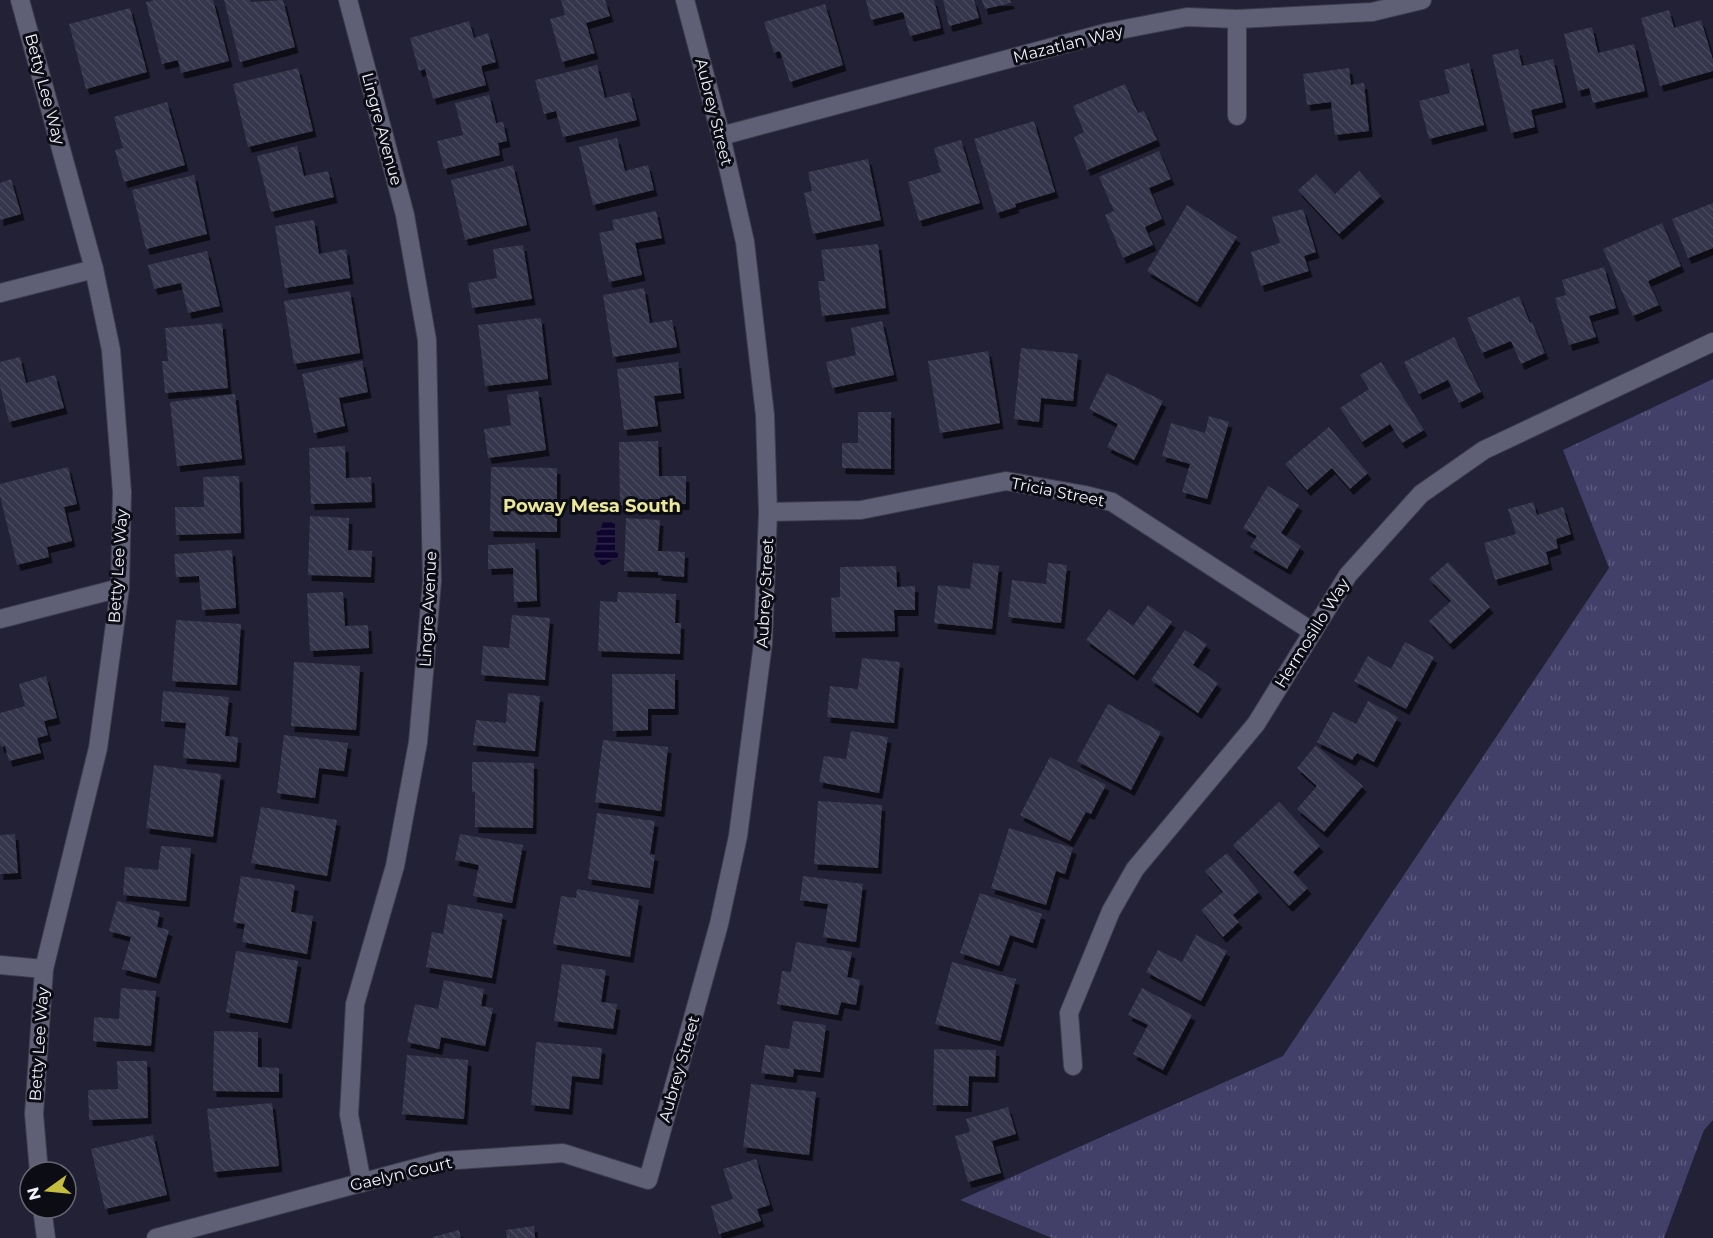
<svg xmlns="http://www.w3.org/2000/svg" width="1713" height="1238" viewBox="0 0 1713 1238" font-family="Montserrat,sans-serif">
<defs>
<pattern id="grass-tufts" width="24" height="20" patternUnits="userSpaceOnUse" patternTransform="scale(1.5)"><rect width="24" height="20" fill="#423f68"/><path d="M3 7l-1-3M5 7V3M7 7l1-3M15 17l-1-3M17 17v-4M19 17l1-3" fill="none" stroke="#5e5b7e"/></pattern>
<pattern id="water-rules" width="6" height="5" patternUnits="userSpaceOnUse" patternTransform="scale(1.5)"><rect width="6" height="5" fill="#0e042d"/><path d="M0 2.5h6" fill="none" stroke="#32294c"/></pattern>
<pattern id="building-back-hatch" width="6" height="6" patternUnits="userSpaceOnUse" patternTransform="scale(1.5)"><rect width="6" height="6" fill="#36354b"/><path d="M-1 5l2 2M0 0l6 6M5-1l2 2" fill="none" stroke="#4a495d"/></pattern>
<filter id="shadow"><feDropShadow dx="3.5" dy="6" stdDeviation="0" flood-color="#0009"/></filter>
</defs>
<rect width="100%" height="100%" fill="#222135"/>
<polygon fill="url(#grass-tufts)" points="1713,379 1713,1120 1704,1130 1664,1238 1052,1238 960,1200 1283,1056 1609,568 1563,450"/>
<polygon fill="url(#water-rules)" points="608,520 615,524 615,552 618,553 618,557 602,566 594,555 598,539 596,537 597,531 600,531 603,522"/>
<g fill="url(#building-back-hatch)" filter="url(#shadow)">
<polygon points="155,0 213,0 229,61 181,73 178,60 162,64 146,2"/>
<polygon points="224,0 250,0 251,2 283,0 295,47 240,62"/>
<polygon points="561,0 605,0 610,16 586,23 595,53 562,62 550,19 565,15"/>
<polygon points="866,0 934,0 941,28 910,36 903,12 871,20"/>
<polygon points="943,0 974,0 979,18 949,26"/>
<polygon points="982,0 1010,0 1011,3 985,9"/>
<polygon points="825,4 843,65 790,82 780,51 774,53 764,22"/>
<polygon points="130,8 147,72 86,89 69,24"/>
<polygon points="1669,10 1674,28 1701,20 1713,60 1713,71 1660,86 1641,18"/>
<polygon points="469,21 474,38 488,33 496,62 481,66 486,85 433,99 425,69 419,71 410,38"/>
<polygon points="1592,27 1598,53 1634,44 1645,91 1593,103 1589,88 1578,91 1564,34"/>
<polygon points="1518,49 1522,66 1553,59 1563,102 1531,110 1535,127 1511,133 1492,55"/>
<polygon points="1469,63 1484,125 1429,139 1419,101 1450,93 1444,70"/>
<polygon points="597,65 605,98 630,92 637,120 563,137 556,111 544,114 535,80"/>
<polygon points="298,68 313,131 248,147 233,84"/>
<polygon points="1349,68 1351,85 1364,83 1369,131 1335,135 1331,102 1307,105 1303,74"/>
<polygon points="1125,84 1138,113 1144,111 1157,140 1087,170 1074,137 1084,132 1073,106"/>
<polygon points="489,95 496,123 503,122 507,141 498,143 500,155 444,169 437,141 463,135 455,103"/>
<polygon points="167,102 185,165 124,182 115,150 123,148 114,117"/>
<polygon points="1034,121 1055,192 1015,204 1016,207 997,213 974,139"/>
<polygon points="617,138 625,171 648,165 654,190 593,205 579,147"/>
<polygon points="961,140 980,203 919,221 908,182 941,172 934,148"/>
<polygon points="297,146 304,176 328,171 334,197 271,212 257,156"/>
<polygon points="1159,151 1171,179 1149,188 1162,219 1145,227 1153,245 1123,258 1105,215 1114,211 1099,177"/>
<polygon points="868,159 881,220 813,234 804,193 812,191 808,172"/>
<polygon points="513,165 527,225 465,240 451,180"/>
<polygon points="1359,171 1381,196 1339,234 1298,190 1316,174 1335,194"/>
<polygon points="194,175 207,234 146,249 132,190"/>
<polygon points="11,179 21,214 0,220 0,183"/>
<polygon points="1713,203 1713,248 1688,258 1672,219"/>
<polygon points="1187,205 1237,237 1197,302 1147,271"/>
<polygon points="1303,209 1316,252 1304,256 1309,271 1261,286 1251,252 1280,243 1272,217"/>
<polygon points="656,211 662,238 635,243 642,275 609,282 599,233 614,230 612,220"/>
<polygon points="314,220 319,254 346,249 350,278 285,288 275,226"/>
<polygon points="1662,223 1681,266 1648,281 1659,305 1633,316 1603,249"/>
<polygon points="878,244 886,308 822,316 818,281 825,281 821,250"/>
<polygon points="523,245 532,299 472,308 468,283 497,278 493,249"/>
<polygon points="207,251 220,306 188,313 181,283 154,289 148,265"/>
<polygon points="1604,267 1616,308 1589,316 1596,337 1569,345 1555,298 1566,295 1562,280"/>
<polygon points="644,288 650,323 672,320 677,347 613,357 603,295"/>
<polygon points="350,291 360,353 294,364 284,301"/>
<polygon points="1519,296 1530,323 1532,322 1545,353 1521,364 1511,341 1482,353 1467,318"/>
<polygon points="541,318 548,379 485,386 478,325"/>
<polygon points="882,321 894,375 832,388 826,362 856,355 851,328"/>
<polygon points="222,323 228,388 165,393 162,361 168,361 165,328"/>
<polygon points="1454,337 1481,392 1459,403 1448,380 1419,394 1404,362"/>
<polygon points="1021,348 1078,354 1073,401 1041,398 1039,422 1014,419"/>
<polygon points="988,351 1000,423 940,433 928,361"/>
<polygon points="20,357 26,383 55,375 64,408 9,422 0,386 0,362"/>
<polygon points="362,361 368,392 339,398 345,426 314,433 302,374"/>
<polygon points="678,362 681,393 654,396 658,426 624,430 617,369"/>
<polygon points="1381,362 1424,430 1402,443 1390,424 1362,442 1340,408 1369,389 1360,375"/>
<polygon points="1107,373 1163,401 1134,460 1107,447 1118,424 1089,409"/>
<polygon points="538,391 546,450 488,458 484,429 511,425 507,395"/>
<polygon points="235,394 242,459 177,466 170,402"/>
<polygon points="858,412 891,412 891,469 842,468 842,443 858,443"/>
<polygon points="1209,416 1229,422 1207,499 1182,492 1190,464 1162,456 1171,423 1205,433"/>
<polygon points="1329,427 1368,473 1350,489 1332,468 1307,490 1285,464"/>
<polygon points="658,441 659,476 686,476 686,504 620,505 619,442"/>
<polygon points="345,446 346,478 371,477 372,502 311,504 309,448"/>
<polygon points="68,467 77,504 64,507 72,541 47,547 49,557 17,565 0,496 0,484"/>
<polygon points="491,467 557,468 557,532 490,531"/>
<polygon points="239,476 241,533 176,535 175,507 204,507 203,477"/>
<polygon points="1268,486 1299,505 1281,533 1301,546 1287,569 1250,547 1257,536 1243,528"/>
<polygon points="1533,502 1537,515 1563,507 1571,534 1556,539 1558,548 1546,552 1549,564 1495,580 1484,543 1516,534 1508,509"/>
<polygon points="310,516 349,518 348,550 372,551 371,577 308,575"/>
<polygon points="626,518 660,520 658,551 685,552 684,577 658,575 658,572 624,571"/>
<polygon points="535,543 537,601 514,602 513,568 488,569 488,545"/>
<polygon points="232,550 236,608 202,610 199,576 176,577 174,554"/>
<polygon points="1448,562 1490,607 1450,644 1429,621 1451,601 1429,579"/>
<polygon points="973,563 999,566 992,629 934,623 938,585 970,589"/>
<polygon points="1048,563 1067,565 1061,623 1008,617 1012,580 1046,584"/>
<polygon points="896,566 897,587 915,586 915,610 894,610 895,631 832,632 831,598 840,597 840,567"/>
<polygon points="343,592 345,626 368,625 369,648 310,651 307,593"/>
<polygon points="618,592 676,594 675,623 681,623 680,654 598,651 600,601 617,602"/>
<polygon points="1148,605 1172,622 1134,675 1086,640 1109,609 1133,626"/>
<polygon points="512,615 550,618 545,680 481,675 483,646 509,648"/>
<polygon points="176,620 241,624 237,685 172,681"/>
<polygon points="1185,630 1207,644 1193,665 1218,683 1198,713 1151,680"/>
<polygon points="1405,642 1434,657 1406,709 1354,681 1368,656 1391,669"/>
<polygon points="862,658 900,662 894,723 827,717 830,686 858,689"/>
<polygon points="294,662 360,666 356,730 291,726"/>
<polygon points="612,674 675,674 675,709 648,709 648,730 613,731"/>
<polygon points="46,676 57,718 44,721 48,735 37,738 41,753 9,761 5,746 1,747 0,743 0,713 25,706 19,684"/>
<polygon points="163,691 229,697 225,736 238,737 236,762 183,758 186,723 161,721"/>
<polygon points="508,693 540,696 535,751 473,745 476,720 506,723"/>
<polygon points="1368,701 1398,717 1374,762 1357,753 1352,760 1317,742 1333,712 1356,724"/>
<polygon points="1108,704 1161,732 1131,790 1077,761"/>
<polygon points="851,731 888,737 879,793 819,782 824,756 846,759"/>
<polygon points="284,735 348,743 344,771 319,768 315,798 277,793"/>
<polygon points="603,740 668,747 661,811 595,802"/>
<polygon points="1316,745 1363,786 1324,832 1297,809 1317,786 1297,768"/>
<polygon points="1050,757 1106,785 1091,814 1086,812 1070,841 1020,815"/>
<polygon points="472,762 534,763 533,828 475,827 475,792 472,792"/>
<polygon points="154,765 221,774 213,837 146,828"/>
<polygon points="818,801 882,805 878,868 814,864"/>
<polygon points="1279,802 1320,846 1293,872 1308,888 1289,906 1233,845"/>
<polygon points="261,807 337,820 327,876 251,863"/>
<polygon points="597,813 655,821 650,854 655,855 650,888 588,879"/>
<polygon points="1009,828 1073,848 1065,874 1056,871 1046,905 991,888"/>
<polygon points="15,834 18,873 0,874 0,835"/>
<polygon points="460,834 523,845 512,903 473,896 479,865 455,860"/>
<polygon points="161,846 191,848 186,901 123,895 125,867 158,870"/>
<polygon points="1227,853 1259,892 1233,915 1239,922 1223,937 1201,910 1223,892 1205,871"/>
<polygon points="241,876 295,885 291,912 313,916 307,954 242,942 245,924 233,922"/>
<polygon points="803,876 863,884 856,942 823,937 828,904 800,900"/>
<polygon points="577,889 639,900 630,957 553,944 561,896 576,898"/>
<polygon points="980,893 1042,914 1033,943 1010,935 999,966 960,953"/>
<polygon points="117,901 160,912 157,927 169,930 156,978 122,969 131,937 109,931"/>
<polygon points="448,904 503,914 492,978 426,967 432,932 443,934"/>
<polygon points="1196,935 1227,951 1201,1001 1146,972 1158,950 1182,962"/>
<polygon points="796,942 852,952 847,977 860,980 856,1005 841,1002 838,1015 777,1004 782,971 791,972"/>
<polygon points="236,951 298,961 288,1023 226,1012"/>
<polygon points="952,962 1016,979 1000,1041 935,1024"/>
<polygon points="562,964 606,970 601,1002 617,1004 613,1029 554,1021"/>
<polygon points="444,980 484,989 481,1006 493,1008 485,1046 441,1037 439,1049 407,1042 415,1004 438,1009"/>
<polygon points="121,988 156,991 151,1046 93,1041 94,1017 119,1019"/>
<polygon points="1142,988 1192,1015 1163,1070 1133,1054 1148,1025 1128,1015"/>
<polygon points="793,1021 826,1025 820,1072 794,1069 793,1077 761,1073 765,1045 789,1049"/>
<polygon points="214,1031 258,1032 258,1067 279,1068 279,1092 213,1091"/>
<polygon points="536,1042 602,1048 599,1079 572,1076 569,1109 531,1105"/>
<polygon points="934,1049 996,1050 995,1077 969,1076 968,1106 933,1105"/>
<polygon points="407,1055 468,1060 464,1119 402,1114"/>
<polygon points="117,1061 147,1061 148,1118 89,1120 88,1090 118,1089"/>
<polygon points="751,1084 816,1092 809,1155 743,1147"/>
<polygon points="272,1103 279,1166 214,1172 207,1109"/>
<polygon points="1008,1107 1016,1134 992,1141 1001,1173 968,1182 955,1136 970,1132 966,1119"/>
<polygon points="153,1135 167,1195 105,1209 91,1149"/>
<polygon points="756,1159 770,1205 757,1209 761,1221 719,1234 711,1206 733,1199 723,1169"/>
<polygon points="534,1226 535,1238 507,1238 506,1230"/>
<polygon points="459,1230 461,1238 433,1238 433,1237"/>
</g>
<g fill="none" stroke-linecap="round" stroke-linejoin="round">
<g stroke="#3e3d4e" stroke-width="20">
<g id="street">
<polyline points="20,0 94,269 111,350 122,492 120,588 98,748 44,969 34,1114 39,1172"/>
<polyline points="348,0 405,215 427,340 432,581 418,742 395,866 355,1004 349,1115 362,1183"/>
<polyline points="1237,116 1237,19"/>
<polyline points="721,136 1109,32 1187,17 1237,19 1372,12 1422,0"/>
<polyline points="0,293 94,269"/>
<polyline points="768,512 861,510 1006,481 1085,495 1112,502 1313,632"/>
<polyline points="0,619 120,588"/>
<polyline points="0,965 44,969"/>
<polyline points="1073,1066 1069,1013 1111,911 1135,869 1256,724 1348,575 1421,494 1484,450 1713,342"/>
<polyline points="42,1208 46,1238"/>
<polyline points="156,1238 442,1161 563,1153 648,1180 719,924 738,836 763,643 768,512 765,415 745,242 721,136 685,0"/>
</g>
</g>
<use href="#street" stroke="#5f5f76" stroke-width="18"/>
</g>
<g text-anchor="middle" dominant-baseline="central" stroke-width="6" stroke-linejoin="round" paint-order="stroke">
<g font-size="16" fill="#f1f1fd" stroke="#0c0c15">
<text transform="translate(1068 44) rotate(-14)">Mazatlan Way</text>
<text transform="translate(45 89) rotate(75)">Betty Lee Way</text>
<text transform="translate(714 112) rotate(76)">Aubrey Street</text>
<text transform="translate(382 129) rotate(75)">Lingre Avenue</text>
<text transform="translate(1058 492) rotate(11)">Tricia Street</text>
<text transform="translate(118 566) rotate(-86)">Betty Lee Way</text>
<text transform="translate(765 593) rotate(-87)">Aubrey Street</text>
<text transform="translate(428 609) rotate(-87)">Lingre Avenue</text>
<text transform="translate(1312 633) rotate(-58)">Hermosillo Way</text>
<text transform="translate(39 1044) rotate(-86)">Betty Lee Way</text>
<text transform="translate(679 1069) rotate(-74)">Aubrey Street</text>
<text transform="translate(401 1174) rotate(-13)">Gaelyn Court</text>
</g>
<g font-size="18" font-weight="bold" fill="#ece899" stroke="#0c0c15">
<text x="592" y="506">Poway Mesa South</text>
</g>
</g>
<g transform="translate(48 1190) rotate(255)"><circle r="28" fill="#0c0c15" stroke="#686872" stroke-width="1.5"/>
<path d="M0-4.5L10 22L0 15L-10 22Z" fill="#c4bd3e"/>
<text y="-9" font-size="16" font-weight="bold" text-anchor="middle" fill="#f1f1fd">N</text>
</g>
</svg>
